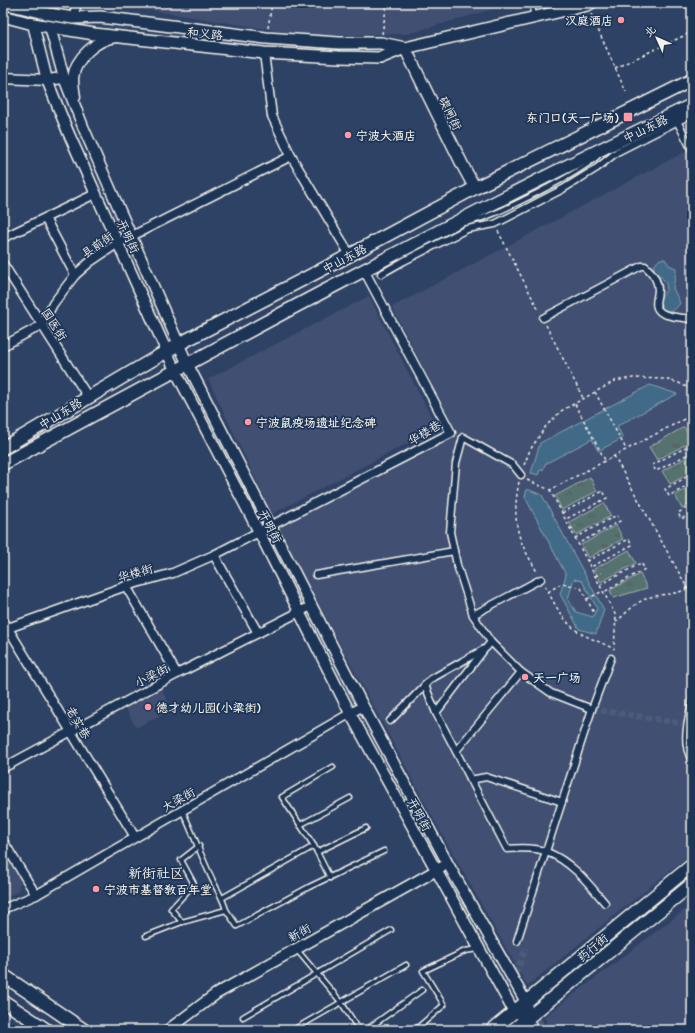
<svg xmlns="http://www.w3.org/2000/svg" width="695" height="1033" viewBox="0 0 695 1033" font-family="Mali,'LXGW WenKai TC',sans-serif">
<defs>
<pattern id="grass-tufts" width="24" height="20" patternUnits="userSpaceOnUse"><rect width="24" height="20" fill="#57726f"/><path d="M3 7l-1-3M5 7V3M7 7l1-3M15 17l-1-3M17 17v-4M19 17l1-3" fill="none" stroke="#4f5b58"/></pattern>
</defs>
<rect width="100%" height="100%" fill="#2e4265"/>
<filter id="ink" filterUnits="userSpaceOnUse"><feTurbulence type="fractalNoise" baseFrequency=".025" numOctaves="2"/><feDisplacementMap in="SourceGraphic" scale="8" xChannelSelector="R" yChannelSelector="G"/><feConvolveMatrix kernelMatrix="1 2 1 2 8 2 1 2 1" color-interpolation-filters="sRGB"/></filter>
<g filter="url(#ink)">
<g fill="#3f4f72">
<polygon points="106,3 514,3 407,34 308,36"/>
<polygon points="692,148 692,853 527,986 438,827 277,527 457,434 392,307"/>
<polygon points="369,296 437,428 272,514 208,379"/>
<polygon points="160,686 172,709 136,728 124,705"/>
<polygon points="3,852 21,881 18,891 3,899"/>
<polygon points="692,904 692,1030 551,1030 544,1017"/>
</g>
<g fill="url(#grass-tufts)" stroke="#a6b2ac">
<polygon points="684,427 692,441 657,460 649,447"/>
<polygon points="692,454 692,472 670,484 662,471"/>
<polygon points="590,477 597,491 562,510 555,496"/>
<polygon points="692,486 692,503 682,509 675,495"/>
<polygon points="604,503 611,516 576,535 569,522"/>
<polygon points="616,525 623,539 588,558 581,545"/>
<polygon points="629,550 636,563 601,582 594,569"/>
<polygon points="640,574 647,588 613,598 610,590"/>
</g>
<g fill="#416b88" stroke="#89a1ae" fill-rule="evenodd">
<path d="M660,259H665L669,265L676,268V272L673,288L680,303C676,310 671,313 663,309C654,295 670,295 666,284C662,273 645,272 660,259Z"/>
<polygon points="650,385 677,394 617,426 623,438 598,451 592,439 545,464 543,470 540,470 538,475 531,473 540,443"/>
<path d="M527,489L542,495L604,610L596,634L579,629L560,594L566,575L525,497ZM574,579L582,581L597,608L593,617L576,612L568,599Z"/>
</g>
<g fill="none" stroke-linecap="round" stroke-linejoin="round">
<g stroke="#4c5c79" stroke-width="6" stroke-dasharray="6 3" stroke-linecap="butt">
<polyline points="592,709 687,724"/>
<polyline points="495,991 515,976 526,948"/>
<polyline points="534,1012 544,1030"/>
</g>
<g stroke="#f4f1e8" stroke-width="7">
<g id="service">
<polyline points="532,16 534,3"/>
<path d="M465,223C488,218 509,207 531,196C554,184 577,173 597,157"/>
<path d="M692,698C688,718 679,744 692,762"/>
<path d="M182,810C193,833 201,856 212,879C217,890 223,898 226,910L182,922L171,909L194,884L181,860L199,846"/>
<polyline points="300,825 350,798"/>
<polyline points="317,852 366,828"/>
<polyline points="330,878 314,846 282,797 333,767"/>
<polyline points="222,898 314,846"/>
<polyline points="226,910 237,926 309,887 384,851"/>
<polyline points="146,936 182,922"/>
<polyline points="297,950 341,1002 359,1030"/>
<polyline points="243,1017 391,930"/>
<polyline points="293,1030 406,965"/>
<polyline points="366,1030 422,990"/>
<polyline points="415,1030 444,1005 423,971 465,951 478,949"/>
</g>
</g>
<g stroke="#f4f1e8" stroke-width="9">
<g id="pedestrian">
<polyline points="677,121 692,150"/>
<polyline points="381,274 404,261 467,229 495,224 507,218 563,189 597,168 617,152 692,114"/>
<path d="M543,318L641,266H645C652,272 658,281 658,290C658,298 652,307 662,313C668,317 684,318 692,319"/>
<polyline points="521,475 513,465 463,437 456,463 450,532 457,565 473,615 491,642 521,672 551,693 592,709"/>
<polyline points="316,575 454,551"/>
<polyline points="473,615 541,579"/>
<polyline points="425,685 436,713 484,650"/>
<path d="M436,713L507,849C519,848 535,847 547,852C572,862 588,883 605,903"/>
<polyline points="390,721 431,679 486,648 491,642"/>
<polyline points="456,751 521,672"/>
<polyline points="470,780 486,777 562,802"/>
<polyline points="517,941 592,709 611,658"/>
<polyline points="528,1017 535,1030"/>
</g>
</g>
<g stroke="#f4f1e8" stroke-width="11">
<g id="minor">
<polyline points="73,18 77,3"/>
<polyline points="264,53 272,116 291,156 350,255"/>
<polyline points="45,218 75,275"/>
<polyline points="3,238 95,194"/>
<polyline points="3,264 88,397"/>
<polyline points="3,346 42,325 53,304 75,275 90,262 118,243 291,156"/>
<polyline points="214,555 258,633"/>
<polyline points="126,586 177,674"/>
<polyline points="3,620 135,837"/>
<polyline points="3,631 8,628 126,586 173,573 214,555 451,433 364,270"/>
<polyline points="3,768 177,674 311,606"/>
<polyline points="3,841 36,895"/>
<polyline points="3,909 36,895 363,706"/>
</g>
</g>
<g stroke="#f4f1e8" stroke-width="13">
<g id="tertiary">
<polyline points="33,24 47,80 68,132 175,370 259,532 350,713 514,1012 528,1017"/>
<polyline points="50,27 64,78 84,129 187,363 363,706 448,864 526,1002 527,1010"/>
<polyline points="3,78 47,80 64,78"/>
<path d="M75,97C74,91 73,84 73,78C75,58 97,39 116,37"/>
<polyline points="168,1030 216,994 442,867"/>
</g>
</g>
<g stroke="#f4f1e8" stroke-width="14">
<g id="secondary">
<polyline points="3,3 49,14 73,18 100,17 266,38 339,43 381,43 405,48 587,5 591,3"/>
<polyline points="3,16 33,24 94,34 264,53 339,57 380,58 405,48 464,168 475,188"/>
</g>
</g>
<g stroke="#f4f1e8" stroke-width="15">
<g id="primary">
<polyline points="3,448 179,344 350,255 475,188 692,80"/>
<path d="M3,464C231,340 458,217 692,105"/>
<polyline points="3,975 84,1030"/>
<polyline points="3,1001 47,1030"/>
<polyline points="492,1030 692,865"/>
<polyline points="513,1030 692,884"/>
</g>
</g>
<g stroke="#f4f1e8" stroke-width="1.5" stroke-dasharray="3 3" stroke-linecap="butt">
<polyline points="591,14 626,92"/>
<polyline points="268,28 272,3"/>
<polyline points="382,34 387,3"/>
<polyline points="615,68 692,32"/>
<polyline points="498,231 539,311"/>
<polyline points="546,325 583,398"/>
<polyline points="595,392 626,449"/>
<polyline points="575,404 605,460"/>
<polyline points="692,444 652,465 656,471 692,452"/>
<polyline points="614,456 688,589"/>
<polyline points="524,465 530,450 546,426 561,411 615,381 633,378 664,379 679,383 692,390"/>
<polyline points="692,474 665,489 669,496 692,483"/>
<polyline points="527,480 550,490 688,417 692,396"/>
<path d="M519,482C515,501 514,523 521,541C525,552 532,562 537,572"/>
<polyline points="550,490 616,616 614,649"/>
<polyline points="692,505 678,513 681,519 692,514"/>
<polyline points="562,513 603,491 607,498 566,519"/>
<polyline points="570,529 576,527"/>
<polyline points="692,535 690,536 692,539"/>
<polyline points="575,538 617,515 620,521 579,543"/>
<polyline points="587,561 629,539 632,545 591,567"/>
<polyline points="595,576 601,573"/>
<polyline points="600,585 641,563 645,569 604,592"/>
<path d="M545,586C554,603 563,622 580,633C591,639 603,643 614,649"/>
<polyline points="548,592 562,583 581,588 594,613"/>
<polyline points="587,599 603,591"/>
<path d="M616,622C624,615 633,605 643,600C659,592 676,597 692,586"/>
</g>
<use href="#service" stroke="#1d3557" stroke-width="4"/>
<use href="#pedestrian" stroke="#1d3557" stroke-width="6"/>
<use href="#minor" stroke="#1d3557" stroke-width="8"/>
<use href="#tertiary" stroke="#1d3557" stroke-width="10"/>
<use href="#secondary" stroke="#1d3557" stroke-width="11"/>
<use href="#primary" stroke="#1d3557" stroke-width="12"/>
</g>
</g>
<g fill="#ff9aa2" stroke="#1d3557" stroke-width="1.5">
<circle cx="621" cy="20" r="4"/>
<rect x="623" y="112" width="10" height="10" rx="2"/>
<circle cx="348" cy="135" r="4"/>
<circle cx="248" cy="422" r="4"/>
<circle cx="525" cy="677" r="4"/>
<circle cx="148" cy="707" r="4"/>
<circle cx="96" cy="889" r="4"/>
</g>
<g text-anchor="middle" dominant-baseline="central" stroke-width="3.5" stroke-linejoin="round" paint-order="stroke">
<g font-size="12" font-weight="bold" fill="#f4f1e8" stroke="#1d3557" text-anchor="start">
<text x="613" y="20" text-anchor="end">汉庭酒店</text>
<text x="619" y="117" text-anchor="end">东门口(天一广场)</text>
<text x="356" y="135">宁波大酒店</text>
<text x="256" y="422">宁波鼠疫场遗址纪念碑</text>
<text x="533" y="677">天一广场</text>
<text x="156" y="707">德才幼儿园(小梁街)</text>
<text x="104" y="889">宁波市基督教百年堂</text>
</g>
<g font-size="12" fill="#f4f1e8" stroke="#1d3557">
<text transform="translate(205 33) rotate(6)">和义路</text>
<text transform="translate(451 113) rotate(64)">碶闸街</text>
<text transform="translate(645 128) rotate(-26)">中山东路</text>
<text transform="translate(129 236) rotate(65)">开明街</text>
<text transform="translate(97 244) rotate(-35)">县前街</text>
<text transform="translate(344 258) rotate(-28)">中山东路</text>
<text transform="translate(55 324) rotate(57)">国医街</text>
<text transform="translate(60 413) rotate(-31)">中山东路</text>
<text transform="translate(424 432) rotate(-31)">华楼巷</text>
<text transform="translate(271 526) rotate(63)">开明街</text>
<text transform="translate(135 572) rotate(-16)">华楼街</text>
<text transform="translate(151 675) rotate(-28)">小梁街</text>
<text transform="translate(79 722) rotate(59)">老实巷</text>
<text transform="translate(178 799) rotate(-30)">大梁街</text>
<text transform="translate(420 814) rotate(61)">开明街</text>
<text transform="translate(299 932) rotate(-29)">新街</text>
<text transform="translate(592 947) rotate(-40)">药行街</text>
</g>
<g font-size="14" fill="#f4f1e8" stroke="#1d3557">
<text x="156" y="872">新街社区</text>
</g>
</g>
<rect width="695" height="1033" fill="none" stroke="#1d3557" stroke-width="16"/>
<rect x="8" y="8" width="679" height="1017" fill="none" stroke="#f4f1e8" stroke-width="1.5" filter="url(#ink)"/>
<g transform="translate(657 38) rotate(315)" stroke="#1d3557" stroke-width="3" paint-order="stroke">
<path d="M0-3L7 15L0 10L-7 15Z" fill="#f4f1e8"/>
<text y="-6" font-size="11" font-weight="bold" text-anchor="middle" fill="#f4f1e8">北</text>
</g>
</svg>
